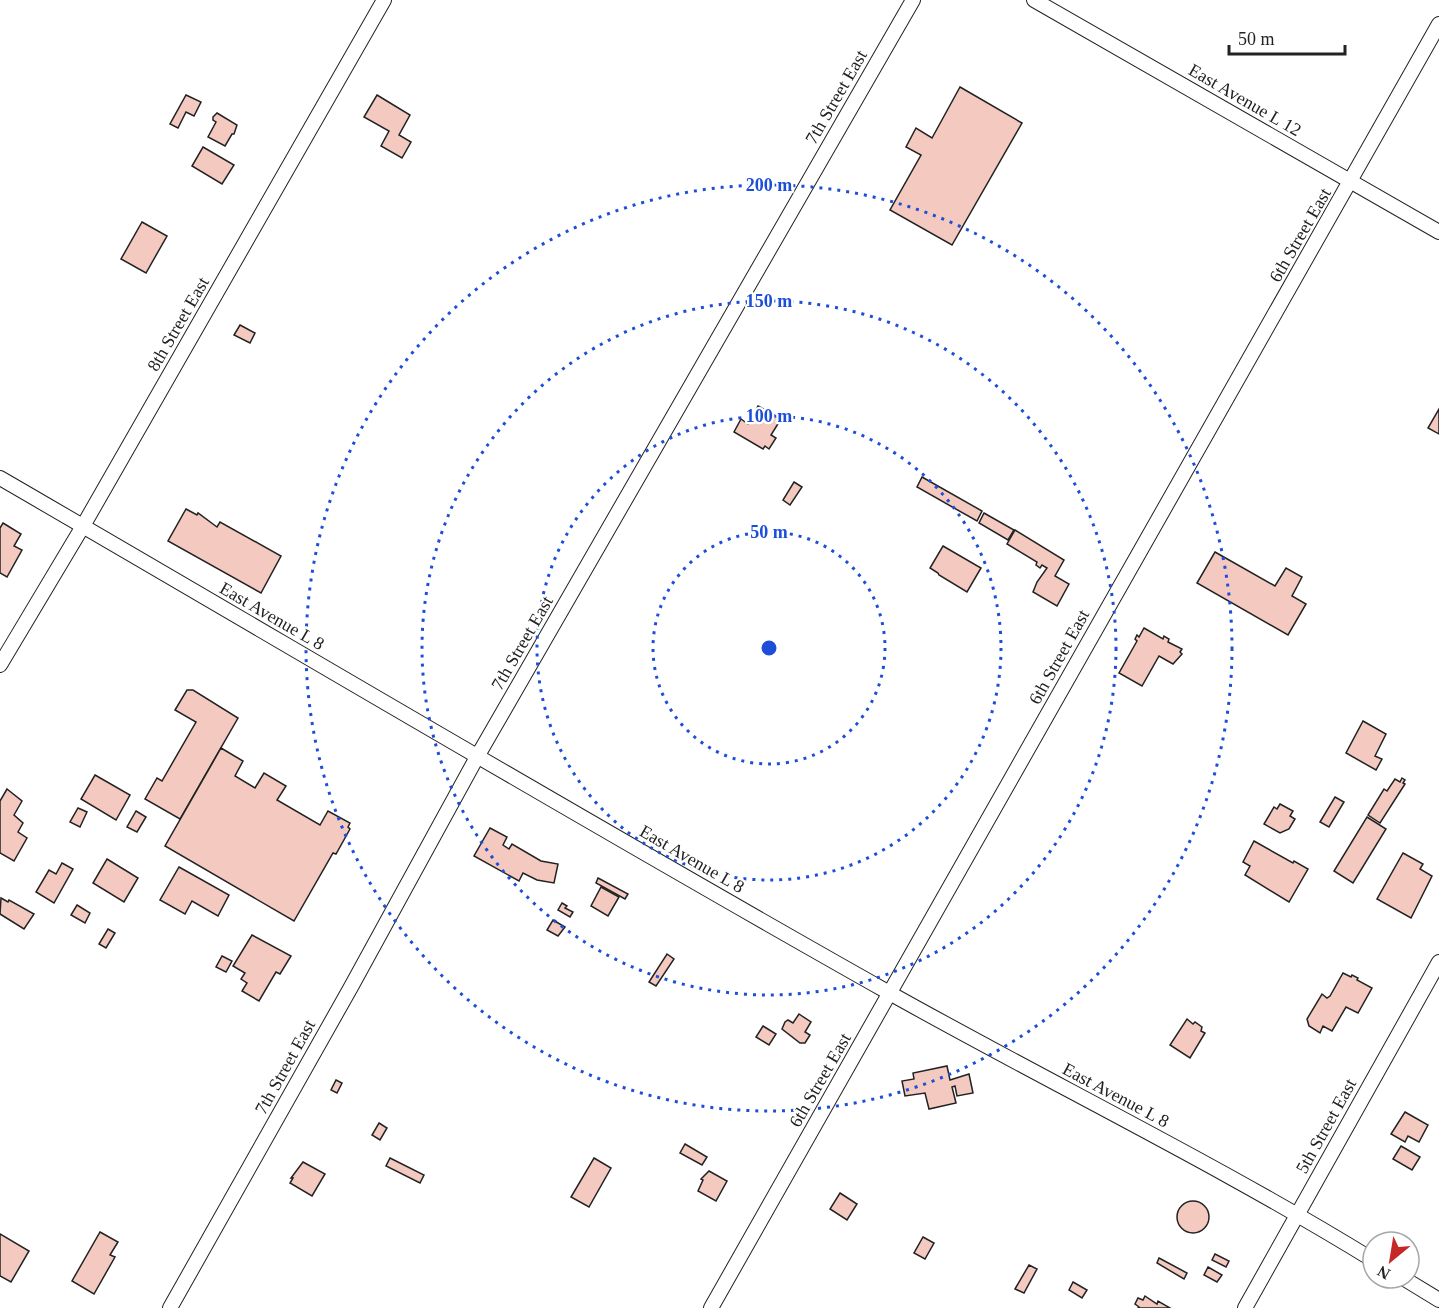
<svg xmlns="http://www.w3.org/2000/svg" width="1439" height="1308" viewBox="0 0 1439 1308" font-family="Georgia,serif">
<rect width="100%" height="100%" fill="#fff"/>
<g fill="#f3c9c0" stroke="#222" stroke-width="1.5">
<polygon points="960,87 1022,123 952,245 890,210 921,155 906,147 916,128 932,138"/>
<polygon points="186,95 201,102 194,116 186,112 178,128 170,124"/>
<polygon points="377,95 410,115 399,135 411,142 402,158 381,146 389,131 364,117"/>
<polygon points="217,113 237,125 234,134 232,134 225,146 208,137 216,122 213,120 213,117"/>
<polygon points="203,147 234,165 222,184 192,166"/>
<polygon points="142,222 167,236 146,273 121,259"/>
<polygon points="240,325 255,333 250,343 234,335"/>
<polygon points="758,406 781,419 771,435 776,438 769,449 765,446 763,449 734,432 741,419 748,424"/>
<polygon points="1439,409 1439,434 1428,428"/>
<polygon points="922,477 982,511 977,521 917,487"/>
<polygon points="794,482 802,487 790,505 783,500"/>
<polygon points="186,509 197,515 198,513 217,527 220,522 281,556 261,593 168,541"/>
<polygon points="984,513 1014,530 1008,540 979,523"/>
<polygon points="3,523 21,534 14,546 22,550 7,577 0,573 0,528"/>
<polygon points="1015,530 1064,560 1055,576 1069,584 1057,606 1033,592 1037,582 1047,568 1042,565 1040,568 1036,565 1037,562 1007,544"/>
<polygon points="943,546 981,568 967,592 939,575 938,573 930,568"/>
<polygon points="1215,552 1275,586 1286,568 1302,577 1292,596 1306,604 1288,635 1197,583"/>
<polygon points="1144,628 1163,639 1164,636 1169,639 1168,642 1182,649 1180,652 1182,654 1173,664 1159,656 1142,686 1119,673 1137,641 1135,639 1137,635 1139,637"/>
<polygon points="187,690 193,690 238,718 180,819 145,799 157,778 162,781 196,722 175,710"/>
<polygon points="1363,721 1386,734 1375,756 1382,759 1376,770 1346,753"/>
<polygon points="221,748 243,761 235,776 255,788 264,773 286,786 277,800 320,825 328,811 350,823 348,827 350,829 336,854 333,853 294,921 165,846"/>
<polygon points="95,775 130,795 116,820 81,799"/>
<polygon points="1402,778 1405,780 1403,783 1405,784 1380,823 1368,815 1384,789 1387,791 1395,779 1400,782"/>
<polygon points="7,789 22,801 14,815 23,823 18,832 27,838 14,861 0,853 0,801"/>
<polygon points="1335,797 1344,802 1329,827 1320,822"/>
<polygon points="1280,804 1293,811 1290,816 1295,819 1289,829 1280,833 1264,824 1274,807 1277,809"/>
<polygon points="78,808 87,812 80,827 70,822"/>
<polygon points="136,811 146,817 137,832 127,827"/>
<polygon points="1367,817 1386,829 1353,883 1334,871"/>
<polygon points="490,828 507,837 503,845 509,849 512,844 541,861 558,864 554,883 537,880 523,873 519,881 474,856"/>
<polygon points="1254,841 1293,863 1294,861 1308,869 1289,902 1245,875 1250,866 1243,862"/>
<polygon points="1403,853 1423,864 1420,869 1432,876 1411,918 1377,899"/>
<polygon points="107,859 138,878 124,902 93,883"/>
<polygon points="62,863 73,869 54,903 36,892 49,870 56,874"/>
<polygon points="179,867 229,895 218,916 192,901 185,914 160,900"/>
<polygon points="598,878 628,894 625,899 596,883"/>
<polygon points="601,887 619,897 608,916 591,906"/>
<polygon points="1,898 8,902 9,900 34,914 24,929 0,914"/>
<polygon points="562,903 567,906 565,908 573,912 570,917 558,910"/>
<polygon points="77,905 90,913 85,923 71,915"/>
<polygon points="553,920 565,927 558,936 547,930"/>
<polygon points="108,929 115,933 106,948 99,944"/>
<polygon points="252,935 291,956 280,974 276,972 259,1001 242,991 247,983 241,979 245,973 233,966"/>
<polygon points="667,954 674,959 656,986 649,982"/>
<polygon points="222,956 232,961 226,972 216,967"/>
<polygon points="1343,973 1351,977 1352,975 1358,978 1357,980 1372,988 1358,1013 1346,1007 1332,1031 1323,1026 1320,1033 1309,1026 1307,1019 1322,994 1327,998 1330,996"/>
<polygon points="799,1014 811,1022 805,1032 810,1035 805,1043 800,1043 782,1029 785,1022 788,1020 793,1023"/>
<polygon points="1187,1019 1193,1024 1195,1022 1202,1027 1201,1031 1205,1033 1190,1058 1170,1045"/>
<polygon points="763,1026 776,1034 769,1045 756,1037"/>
<polygon points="947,1066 950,1080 969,1074 973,1093 957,1096 955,1086 952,1087 956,1103 929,1109 925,1093 905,1096 902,1081 914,1079 913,1073"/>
<polygon points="336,1080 342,1083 337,1093 331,1090"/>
<polygon points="1405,1112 1428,1125 1419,1142 1408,1136 1405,1142 1391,1134"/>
<polygon points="379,1123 387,1128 380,1140 372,1135"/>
<polygon points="685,1144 707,1157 702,1165 680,1153"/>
<polygon points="1401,1146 1420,1157 1412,1170 1393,1159"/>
<polygon points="390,1158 424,1175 420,1183 386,1166"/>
<polygon points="594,1158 611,1168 589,1207 571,1197"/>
<polygon points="303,1162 325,1174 312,1196 290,1183 293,1178 291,1178"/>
<polygon points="709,1171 727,1181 716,1201 698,1191 703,1180 701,1179"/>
<polygon points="840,1193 857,1204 847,1220 830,1209"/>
<circle cx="1193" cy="1217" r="16"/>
<polygon points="100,1232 118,1242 110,1255 115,1257 94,1294 72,1281"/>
<polygon points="0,1234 29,1251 11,1282 0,1276"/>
<polygon points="923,1237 934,1243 925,1259 914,1253"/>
<polygon points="1215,1254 1229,1261 1226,1267 1212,1260"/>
<polygon points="1159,1258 1187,1273 1184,1279 1157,1263"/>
<polygon points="1029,1265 1037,1269 1024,1293 1015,1289"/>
<polygon points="1208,1267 1222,1275 1217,1282 1204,1275"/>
<polygon points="1073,1282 1087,1290 1082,1298 1069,1290"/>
<polygon points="1145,1296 1157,1304 1158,1301 1170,1308 1138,1308 1139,1307 1135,1304 1138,1298 1143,1300"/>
</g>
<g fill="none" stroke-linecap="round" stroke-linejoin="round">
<g stroke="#222" stroke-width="16">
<g id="street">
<polyline points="1034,0 1439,232"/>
<path d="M0,478C295,649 589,824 886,991C1048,1082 1215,1163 1373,1260"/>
<polyline points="0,665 83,526 384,0"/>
<polyline points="1403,1278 1439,1300"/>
<polyline points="170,1308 351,987 477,757 913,0"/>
<polyline points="711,1308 1439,24"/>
<polyline points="1245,1308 1439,962"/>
</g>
</g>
<use href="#street" stroke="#fff" stroke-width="14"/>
</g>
<g fill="none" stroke="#1d4ed8" stroke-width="3" stroke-dasharray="3 6">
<circle cx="769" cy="648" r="116"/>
<circle cx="769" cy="648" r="232"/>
<circle cx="769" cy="648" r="347"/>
<circle cx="769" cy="648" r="463"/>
</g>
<g text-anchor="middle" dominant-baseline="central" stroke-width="4.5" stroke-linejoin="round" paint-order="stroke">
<g font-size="18" fill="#222" stroke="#fff">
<text transform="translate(836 97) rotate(-60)">7th Street East</text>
<text transform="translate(1245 100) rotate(30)">East Avenue L 12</text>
<text transform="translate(1300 235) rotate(-60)">6th Street East</text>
<text transform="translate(178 324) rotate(-60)">8th Street East</text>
<text transform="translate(272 616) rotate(30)">East Avenue L 8</text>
<text transform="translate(522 643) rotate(-60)">7th Street East</text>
<text transform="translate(1059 657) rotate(-61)">6th Street East</text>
<text transform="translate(692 859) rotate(30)">East Avenue L 8</text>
<text transform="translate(285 1067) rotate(-61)">7th Street East</text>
<text transform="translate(820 1080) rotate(-60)">6th Street East</text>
<text transform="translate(1116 1095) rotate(28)">East Avenue L 8</text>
<text transform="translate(1326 1126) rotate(-61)">5th Street East</text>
</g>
</g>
<circle cx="769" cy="648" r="9" fill="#1d4ed8" stroke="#fff" stroke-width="3"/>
<g font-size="18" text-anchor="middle" font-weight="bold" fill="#1d4ed8" stroke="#fff" stroke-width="4.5" stroke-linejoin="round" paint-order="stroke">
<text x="769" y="191">200 m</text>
<text x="769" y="307">150 m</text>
<text x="769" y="422">100 m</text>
<text x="769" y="538">50 m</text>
</g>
<g transform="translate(1391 1260) rotate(210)"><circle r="28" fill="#ffffff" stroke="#a7a7a7" stroke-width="1.5"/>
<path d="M0-4.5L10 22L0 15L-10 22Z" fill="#c62828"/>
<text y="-9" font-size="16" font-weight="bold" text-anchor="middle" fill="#222222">N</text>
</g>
<path d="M1229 45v9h116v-9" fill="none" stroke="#222222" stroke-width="3"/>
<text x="1238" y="45" font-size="18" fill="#222222" stroke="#ffffff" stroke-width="4.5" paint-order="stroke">50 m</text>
</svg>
